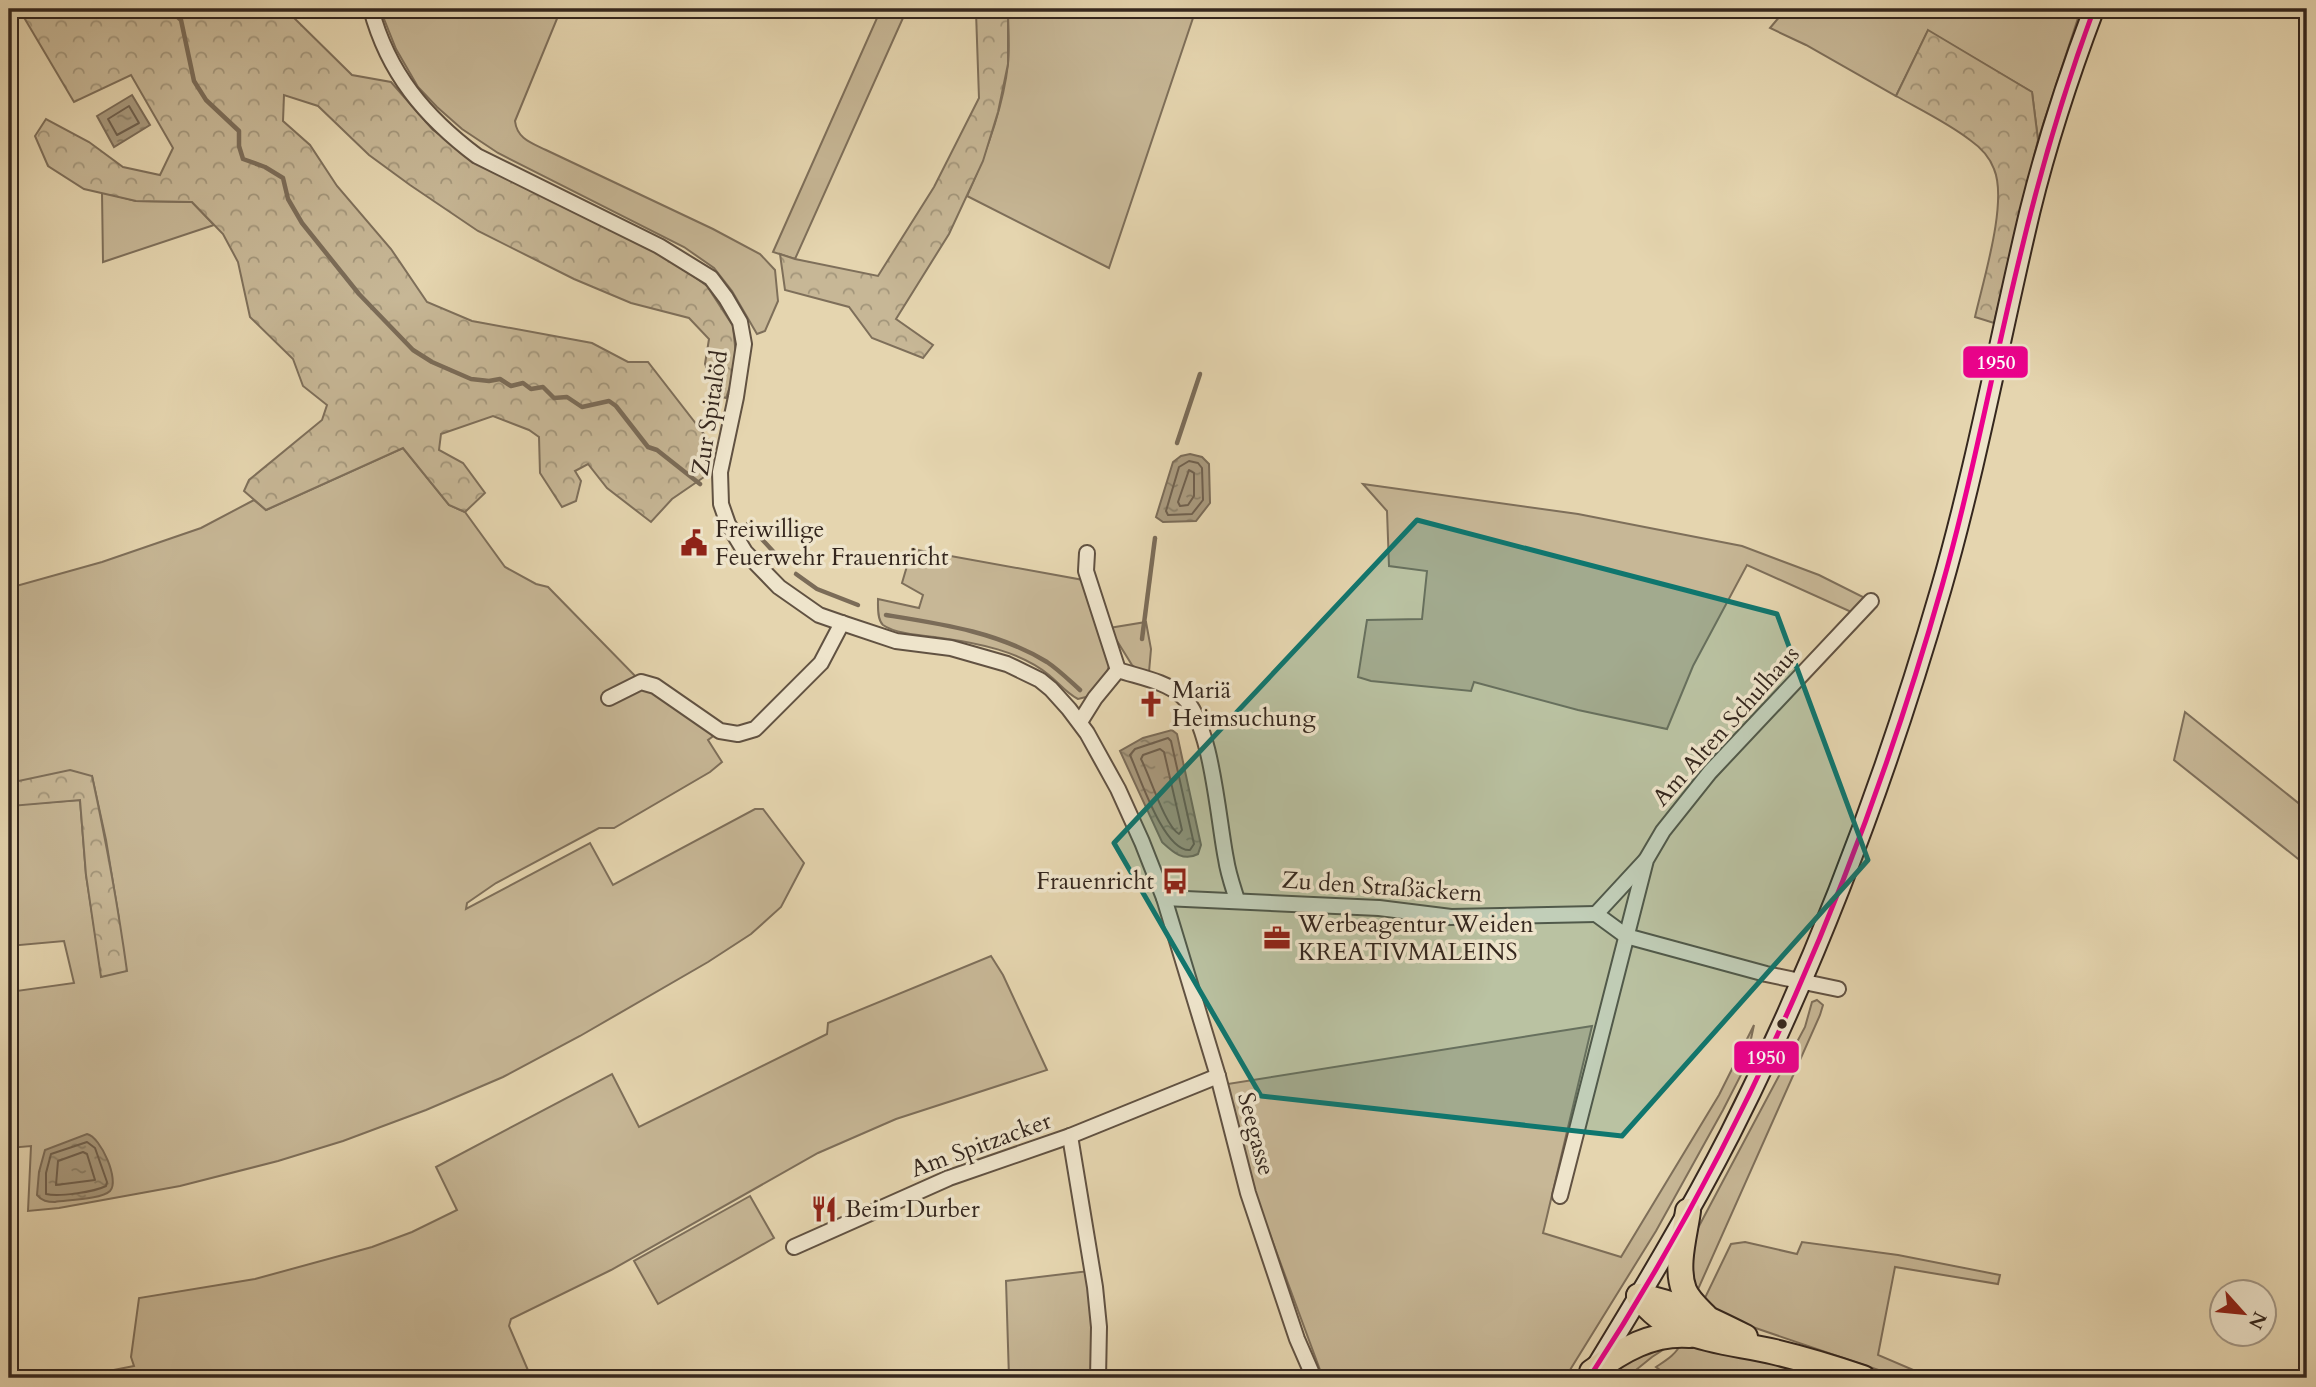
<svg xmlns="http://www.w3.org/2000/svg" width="2316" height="1387" viewBox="0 0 2316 1387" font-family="Cardo,serif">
<defs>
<pattern id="forest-crowns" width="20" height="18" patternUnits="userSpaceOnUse" patternTransform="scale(1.75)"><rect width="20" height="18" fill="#c7b796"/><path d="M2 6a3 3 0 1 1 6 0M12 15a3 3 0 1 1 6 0" fill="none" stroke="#a2957a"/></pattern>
<pattern id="water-ripples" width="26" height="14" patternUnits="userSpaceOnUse" patternTransform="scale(1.75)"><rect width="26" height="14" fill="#a99a7e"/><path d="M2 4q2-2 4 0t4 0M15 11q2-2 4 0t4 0" fill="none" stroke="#8a7e67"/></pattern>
</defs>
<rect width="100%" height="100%" fill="#e5d5af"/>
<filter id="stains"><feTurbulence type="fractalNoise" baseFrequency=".00286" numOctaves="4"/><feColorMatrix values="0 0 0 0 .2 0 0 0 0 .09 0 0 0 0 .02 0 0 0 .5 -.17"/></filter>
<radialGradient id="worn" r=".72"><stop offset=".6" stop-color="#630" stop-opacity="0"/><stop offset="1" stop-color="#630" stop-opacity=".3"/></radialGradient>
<g fill="#c7b796" stroke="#7e6f5a" stroke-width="2" fill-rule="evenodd">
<path d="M380,9H561L515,121C517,139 532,143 546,150L713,229L760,254L775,270L778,301L765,331L757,334L732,291L714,268L684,247L498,153L462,129L437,107L418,87L396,49Z"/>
<polygon points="881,9 907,9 795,259 773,252"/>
<path d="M1008,9H1196L1109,268L967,196C986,154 1003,109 1008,64C1010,46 1008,27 1008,9Z"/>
<polygon points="1786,9 2081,9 2038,140 2032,92 1928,31 1896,96 1806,45 1770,28"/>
<polygon points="102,192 136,201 192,202 214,225 103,262"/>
<path d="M403,448L449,505L465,512L505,567L536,584L548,587L641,682L720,731L708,740L722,762L710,772L614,828H599L496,883L467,903L466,909L590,843L613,885L755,809H763L804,863L781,907L751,934L708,962L580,1036L503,1077L426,1110L343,1141L278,1161L180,1186L59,1208L28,1211L31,1146L9,1148V992L74,983L64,941L9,946V588L102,562L201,528L254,500L266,510ZM92,776L106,840L119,919L102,977L86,875L80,800L11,805Z"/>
<polygon points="1363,484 1578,514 1742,546 1819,575 1871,601 1858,615 1747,565 1693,666 1667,729 1578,710 1474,682 1471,691 1371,681 1358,677 1367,620 1422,619 1427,571 1389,566 1387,511"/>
<path d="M912,549L1083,580L1111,660L1104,681L1086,697L1078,699C1066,693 1059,683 1049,675C1020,651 977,643 941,638C927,636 895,634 883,625C877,620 878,606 878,599L919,608L923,595L902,583Z"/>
<polygon points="1146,622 1151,649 1149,672 1138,670 1132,665 1109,628"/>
<polygon points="2185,712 2307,810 2307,866 2174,760"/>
<polygon points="991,956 1003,975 1047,1070 896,1119 818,1153 611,1270 511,1319 509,1326 530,1375 521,1378 73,1378 134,1366 131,1357 139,1298 255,1279 372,1247 412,1232 457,1210 436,1167 612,1074 639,1127 827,1034 828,1023"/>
<polygon points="1817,1000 1823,1005 1820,1015 1695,1296 1689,1253 1698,1228 1805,1027 1812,1002"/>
<polygon points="1754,1025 1745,1067 1723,1110 1656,1231 1565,1378 1323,1378 1215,1086 1592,1026 1543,1233 1621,1257 1719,1095"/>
<polygon points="750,1196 774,1238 658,1304 634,1261"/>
<polygon points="1745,1242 1797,1254 1802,1242 1898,1255 2000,1275 1998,1284 1895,1267 1878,1355 1932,1378 1902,1378 1732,1320 1702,1304 1731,1244"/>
<polygon points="1089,1271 1096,1378 1009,1378 1006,1281"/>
<path d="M1681,1343L1776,1363L1822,1378H1667L1668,1376L1656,1367C1665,1361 1677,1354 1681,1343Z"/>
<polygon points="1669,1346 1652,1357 1626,1378 1608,1378 1630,1358"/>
</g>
<g fill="url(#forest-crowns)" stroke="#7e6f5a" stroke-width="2">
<polygon points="19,9 285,9 352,75 391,82 433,130 497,173 673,261 707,286 733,326 737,366 726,398 718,396 705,364 709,339 689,318 631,303 574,279 478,231 410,185 369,155 318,106 284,95 283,121 310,145 337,186 391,249 427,302 472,321 592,343 628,362 648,362 714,447 707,475 672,499 651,522 607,488 588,464 575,471 581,481 576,501 562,507 540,473 539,437 529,430 493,416 441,434 439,450 463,463 485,493 465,512 449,505 403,448 266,510 244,491 249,480 322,420 327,405 303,386 293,359 250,317 238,262 223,234 192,202 136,201 84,189 48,166 35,136 46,119 89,142 123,167 160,175 173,148 131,75 74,102"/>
<polygon points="978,9 1008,9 1008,64 998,112 983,161 949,234 896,319 933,345 923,358 872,338 849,307 785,290 780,254 795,259 878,276 934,187 979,98 976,12"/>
<path d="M1928,30L2032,92L2038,140L1994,323L1975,317C1983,281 2008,202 1994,169C1990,158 1980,147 1970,140C1948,123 1921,110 1896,96Z"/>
<path d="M70,770L92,776C106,841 118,906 127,971L101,977L86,875L80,800L11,806L9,783Z"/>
</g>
<g fill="url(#water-ripples)" stroke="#7b6c58" stroke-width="2">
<polygon points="132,95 150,125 114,147 97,116"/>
<polygon points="1190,454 1202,457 1209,464 1210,503 1196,521 1163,522 1156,517 1173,462 1181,456"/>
<path d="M1172,730L1177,734L1201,845L1198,854C1183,862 1173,852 1162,842L1120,751L1143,738Z"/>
<path d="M87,1134C101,1137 120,1181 110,1191C102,1199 68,1200 55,1202C47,1202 42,1201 37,1195L39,1172L45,1150Z"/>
</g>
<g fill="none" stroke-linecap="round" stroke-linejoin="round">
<g stroke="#6f604e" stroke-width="2">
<polygon points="129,106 139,123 117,135 108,119"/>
<polygon points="1189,461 1198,463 1202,468 1203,500 1192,514 1168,515 1166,511 1179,467"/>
<polygon points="1189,470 1194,473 1194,496 1188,505 1180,506 1178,502"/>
<path d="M1168,738L1171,741L1194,844L1190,850C1164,852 1140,777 1130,755L1135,749Z"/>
<path d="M1160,749L1164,752L1182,830L1179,834C1165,826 1150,776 1141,759L1143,755Z"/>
<path d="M87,1142L95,1148L107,1182L106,1186C94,1192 59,1197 46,1194V1173L51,1154Z"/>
<polygon points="83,1152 87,1154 95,1180 56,1185 58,1161"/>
</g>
<g stroke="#7b6c58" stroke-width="4.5">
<polyline points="169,9 181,20 194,81 206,100 239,131 239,146 243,159 265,167 283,178 288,199 302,223 359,294 413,350 432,362 471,379 489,381 500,379 511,386 523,383 531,389 543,387 554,398 567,397 582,407 609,401 616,406 648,447 657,450 700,484"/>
<polyline points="1177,443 1200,374"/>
<polyline points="748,524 782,561"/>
<polyline points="796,574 817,589 858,605"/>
<path d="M886,615C942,624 998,632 1047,662C1059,670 1070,681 1080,690"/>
<polyline points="1142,639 1155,538"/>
</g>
<g stroke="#615242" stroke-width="18">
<g id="street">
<path d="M371,9C388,73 425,117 477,156L659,246L711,278L726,298L740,322L744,344L736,397L720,472L721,504L728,524L745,552L779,587L819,615L842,623L896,641L951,648L1007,664L1040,680L1051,689L1069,709L1087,733L1118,789L1142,842L1164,898L1218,1076L1248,1193L1297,1339L1314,1378"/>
<polyline points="1087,553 1086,571 1118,670"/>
<polyline points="609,698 641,682 655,686 720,731 738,734 755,729 821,663 842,623"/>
<path d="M1080,722L1095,698L1118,670C1139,677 1165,681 1182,696C1212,722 1218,820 1226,859C1228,873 1233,887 1237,900"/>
<polyline points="1164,898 1379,908 1451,917 1596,914"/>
<polyline points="1596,914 1626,936 1766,974 1838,989"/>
<polyline points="1596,914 1645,861"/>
<polyline points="1070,1136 1095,1287 1099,1327 1098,1378"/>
<polyline points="1560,1196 1646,860 1663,831 1710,772 1871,601"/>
<polyline points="794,1247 949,1178 1070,1136 1218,1076"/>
</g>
</g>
<g stroke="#35271e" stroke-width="23">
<path id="secondary" d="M1595,1369C1642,1292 1689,1214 1730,1134C1818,960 1887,775 1941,589C1977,464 2000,337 2030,211C2047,142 2069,75 2094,9"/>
</g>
<g stroke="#35271e" stroke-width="28">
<g id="highway">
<path d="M1688,1211C1685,1234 1675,1266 1684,1290C1688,1300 1697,1308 1705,1316"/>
<path d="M1639,1296C1671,1341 1725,1340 1775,1352C1804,1359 1834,1368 1863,1378"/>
<path d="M1639,1296C1677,1303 1711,1320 1745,1337"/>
<path d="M1592,1372C1622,1350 1652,1332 1690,1335"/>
</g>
</g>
<use href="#street" stroke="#eee4cb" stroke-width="14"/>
<use href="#secondary" stroke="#eee4cb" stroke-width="19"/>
<use href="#highway" stroke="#e5d5af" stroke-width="24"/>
<g stroke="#eee4cb" stroke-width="10">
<path id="bus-1" d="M1589,1378C1747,1136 1863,864 1942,586C1973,477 1993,366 2020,256C2040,172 2064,90 2094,9"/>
</g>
<use href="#bus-1" stroke="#ec008d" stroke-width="5"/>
</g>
<path fill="#0f766e" fill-opacity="0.2" stroke="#0f766e" stroke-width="5" stroke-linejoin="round" d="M1417,520L1777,614L1868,860L1622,1136L1261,1096L1114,843Z"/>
<defs>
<g id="civic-bare" transform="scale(2.1)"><path d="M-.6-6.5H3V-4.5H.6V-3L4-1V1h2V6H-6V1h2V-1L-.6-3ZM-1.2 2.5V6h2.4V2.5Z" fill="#8f2418" stroke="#eee4cb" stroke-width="2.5" paint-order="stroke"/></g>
<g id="church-bare" transform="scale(2.1)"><path d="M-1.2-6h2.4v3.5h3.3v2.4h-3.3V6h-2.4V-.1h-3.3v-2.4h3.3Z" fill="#8f2418" stroke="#eee4cb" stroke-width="2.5" paint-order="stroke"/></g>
<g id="bus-bare" transform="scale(2.1)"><path d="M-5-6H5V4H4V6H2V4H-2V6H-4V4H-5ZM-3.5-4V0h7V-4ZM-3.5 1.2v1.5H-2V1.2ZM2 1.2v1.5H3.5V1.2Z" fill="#8f2418" stroke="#eee4cb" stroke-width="2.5" paint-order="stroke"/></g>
<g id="office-bare" transform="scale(2.1)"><path d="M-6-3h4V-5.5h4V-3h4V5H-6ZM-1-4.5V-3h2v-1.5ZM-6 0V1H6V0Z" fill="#8f2418" stroke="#eee4cb" stroke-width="2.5" paint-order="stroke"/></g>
<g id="restaurant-bare" transform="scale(2.1)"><path d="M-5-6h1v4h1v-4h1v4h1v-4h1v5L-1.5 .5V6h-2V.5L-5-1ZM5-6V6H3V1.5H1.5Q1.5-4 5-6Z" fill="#8f2418" stroke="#eee4cb" stroke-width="2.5" paint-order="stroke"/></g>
</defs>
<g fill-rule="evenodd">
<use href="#civic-bare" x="694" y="543"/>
<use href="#church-bare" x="1151" y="704"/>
<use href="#bus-bare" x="1175" y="881"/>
<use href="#office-bare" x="1277" y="938"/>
<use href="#restaurant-bare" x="824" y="1209"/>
</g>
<circle fill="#35271e" stroke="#eee4cb" stroke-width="2.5" cx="1782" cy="1024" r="6"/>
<g text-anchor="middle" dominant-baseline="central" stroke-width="7" stroke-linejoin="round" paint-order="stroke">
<g font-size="24" fill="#35271e" stroke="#eee4cb">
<text transform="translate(710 413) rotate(-81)">Zur Spitalöd</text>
<text transform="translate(1726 726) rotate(-48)">Am Alten Schulhaus</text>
<text transform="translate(1382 887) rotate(4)">Zu den Straßäckern</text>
<text transform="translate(1256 1134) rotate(75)">Seegasse</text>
<text transform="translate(981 1145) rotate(-20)">Am Spitzacker</text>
</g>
<g font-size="24" fill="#35271e" stroke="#eee4cb" text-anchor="start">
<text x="715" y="529">Freiwillige<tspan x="715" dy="28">Feuerwehr Frauenricht</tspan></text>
<text x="1172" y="690">Mariä<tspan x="1172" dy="28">Heimsuchung</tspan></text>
<text x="1154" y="881" text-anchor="end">Frauenricht</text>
<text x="1298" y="924">Werbeagentur Weiden<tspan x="1298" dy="28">KREATIVMALEINS</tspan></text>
<text x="845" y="1209">Beim Durber</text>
</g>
</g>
<g stroke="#eee4cb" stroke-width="2.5">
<rect x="1962" y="345" width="67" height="34" rx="7" fill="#ec008d"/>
<rect x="1733" y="1040" width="67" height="34" rx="7" fill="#ec008d"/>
</g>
<g font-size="19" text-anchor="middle" font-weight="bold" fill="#fff">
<text x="1996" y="369">1950</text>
<text x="1766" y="1064">1950</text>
</g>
<rect width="2316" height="1387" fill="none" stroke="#e5d5af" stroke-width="35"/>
<rect x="10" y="10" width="2295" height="1366" fill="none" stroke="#35271e" stroke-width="3.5"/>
<rect x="18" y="18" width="2281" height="1352" fill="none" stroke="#35271e" stroke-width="2"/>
<g transform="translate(2243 1313) rotate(117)"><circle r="33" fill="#eee4cb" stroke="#a49886" stroke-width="2"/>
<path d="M0-5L12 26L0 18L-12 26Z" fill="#8f2418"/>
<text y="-10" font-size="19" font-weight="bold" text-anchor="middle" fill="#35271e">N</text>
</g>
<rect width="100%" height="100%" filter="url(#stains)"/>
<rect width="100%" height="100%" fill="url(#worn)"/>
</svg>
